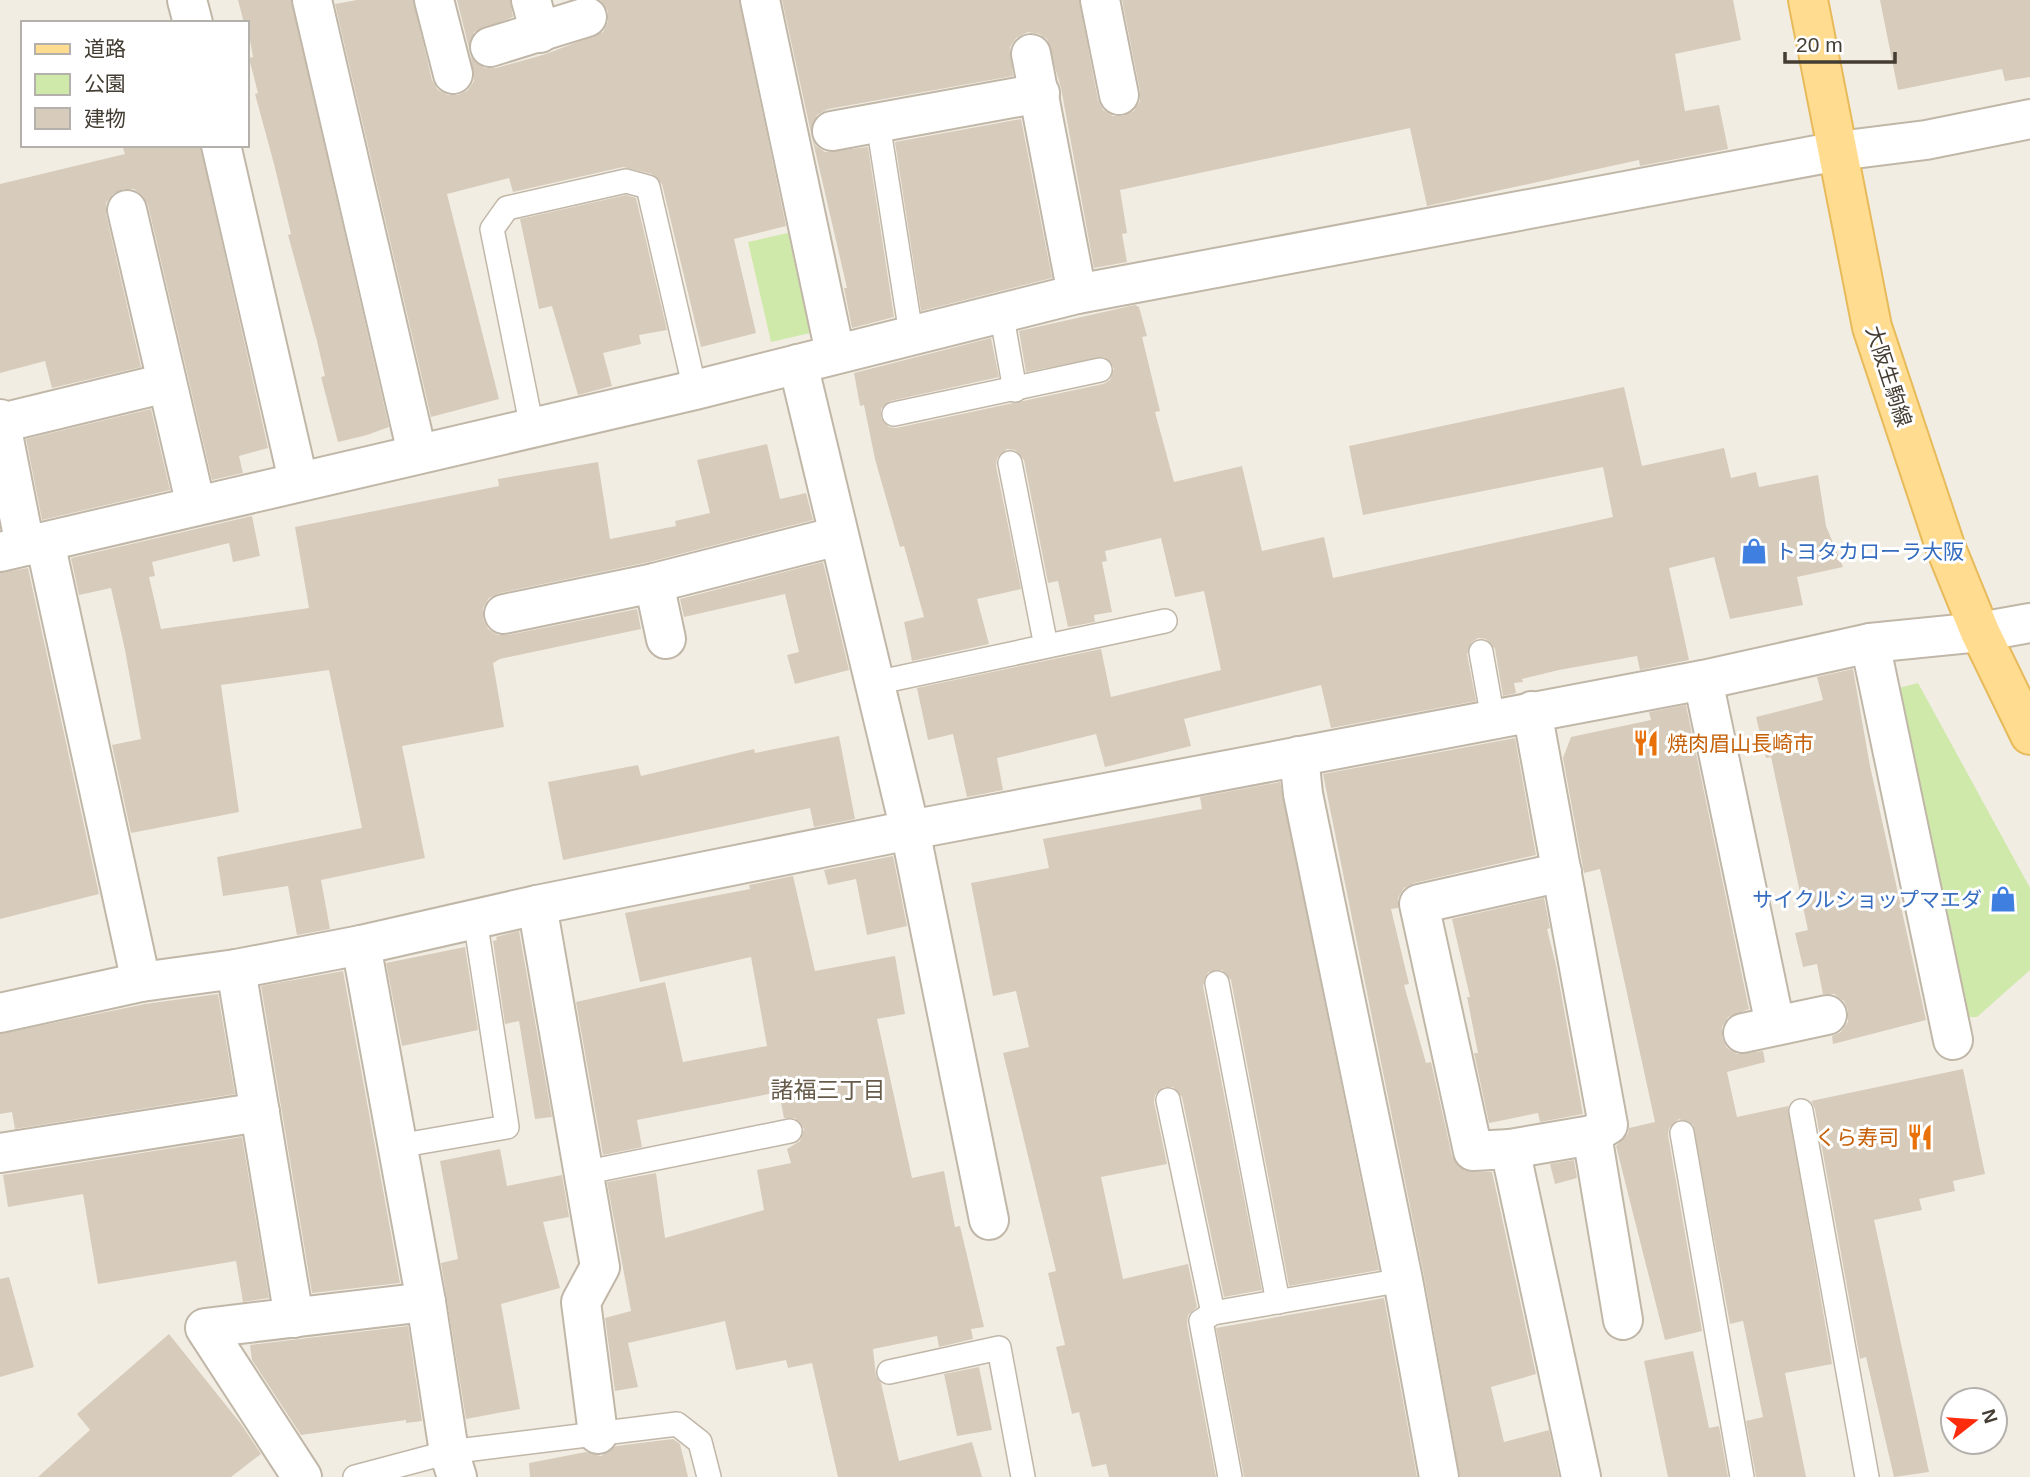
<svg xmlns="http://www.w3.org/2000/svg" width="2030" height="1477" viewBox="0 0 2030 1477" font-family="Arial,'Noto Sans JP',sans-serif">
<rect width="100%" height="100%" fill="#f2ede3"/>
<g fill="#cee9a9">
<polygon points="788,233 810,333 771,342 748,242"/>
<polygon points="1918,683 2030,888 2030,970 1977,1017 1964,1017 1891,690"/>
</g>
<g fill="#d7cbbb">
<polygon points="238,0 291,0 389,427 367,435 338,442 321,377 325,376 317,341 288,235 291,234 274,164 255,94 258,93 249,58 253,57 247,23 244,23"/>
<polygon points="357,0 413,0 432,80 438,90 448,95 458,95 468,90 474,81 471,57 485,68 496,68 546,54 603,32 608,22 608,11 600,0 739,0 786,226 734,239 756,333 701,347 662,184 652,174 623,167 513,192 509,178 447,194 499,399 431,417 335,4"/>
<polygon points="457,0 510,0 513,17 474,32 469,48"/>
<polygon points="782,0 1079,0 1098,100 1103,110 1113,116 1123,116 1134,111 1140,101 1140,91 1122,0 1733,0 1741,40 1675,54 1685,111 1719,105 1728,149 1640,166 1639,160 1427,206 1410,128 1120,190 1127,233 1122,234 1127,262 1094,268 1061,88 1047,39 1039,34 1028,32 1016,38 1010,47 1013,76 828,109 817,115 811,133"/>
<polygon points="1880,0 2030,0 2030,77 2005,81 2002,69 1898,90"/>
<polygon points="1021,119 1052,278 921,311 895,142"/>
<polygon points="812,137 816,146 825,152 868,147 894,317 852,328 844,288 847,288"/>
<polygon points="122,145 200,145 268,448 239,456 243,473 212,480 148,205 143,196 134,189 123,189 113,194 106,203 106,214 141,367 52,388 45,361 0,373 0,184 125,154"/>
<polygon points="626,195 636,198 667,330 639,335 641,344 603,353 612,386 578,395 552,306 539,309 520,219"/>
<polygon points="1135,305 1139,307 1147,336 1142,337 1160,411 1155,412 1174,482 1242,466 1262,551 1324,537 1333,578 1613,517 1603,467 1363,515 1349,446 1624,387 1642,466 1724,448 1731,478 1756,472 1759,487 1818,475 1826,526 1843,567 1797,577 1803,605 1730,619 1714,557 1669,568 1689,660 1640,670 1637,656 1559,670 1522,679 1523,682 1514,683 1516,693 1503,696 1495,649 1486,639 1478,638 1472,642 1467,654 1476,701 1331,728 1321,685 1184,719 1191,746 1105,767 1096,734 997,758 1003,790 967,797 953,734 928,740 917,688 1101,649 1111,697 1221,670 1204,591 1175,597 1161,538 1105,551 1107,561 1102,562 1112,612 1094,615 1095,622 1068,627 1058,581 1048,583 1024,460 1015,450 1007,449 997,458 996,466 1021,589 977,599 989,644 912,661 904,622 924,617 904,546 900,547 875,459 864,405 860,406 854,373 991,338 999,377 890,401 881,409 881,418 889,427 896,428 1103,384 1110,380 1114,368 1104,357 1026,372 1019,331"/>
<polygon points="151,409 170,490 42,520 26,439"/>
<polygon points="767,444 780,499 806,493 813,520 649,562 500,593 489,598 483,608 483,619 488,629 498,635 508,635 637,609 641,629 500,659 493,663 504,727 402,746 425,858 321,880 330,929 297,935 288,886 223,896 217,857 362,828 329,670 221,685 239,812 131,833 112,745 141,739 125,650 111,588 79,595 71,558 252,516 260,556 233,562 229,543 152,562 155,576 149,577 161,629 309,608 295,527 499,486 498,479 598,462 610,539 676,526 675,521 710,513 697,460"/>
<polygon points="823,562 849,670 795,684 787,655 799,652 785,594 684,617 680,599"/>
<polygon points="28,568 99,894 0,919 0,573"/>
<polygon points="1853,669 1870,766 1926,1020 1833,1044 1832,1036 1841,1032 1848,1022 1848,1010 1844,1001 1834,994 1823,994 1817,964 1803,967 1795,933 1808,930 1771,757 1766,758 1756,717 1823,700 1817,677"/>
<polygon points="1686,705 1749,1009 1728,1017 1722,1027 1722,1038 1727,1048 1737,1054 1763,1051 1765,1062 1727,1072 1737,1117 1788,1106 1832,1364 1785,1373 1806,1477 1756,1477 1746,1421 1763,1417 1743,1321 1730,1324 1693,1125 1679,1119 1669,1128 1668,1135 1702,1331 1665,1340 1616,1146 1628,1134 1629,1128 1655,1122 1600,869 1584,873 1563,758 1571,737 1651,720 1649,712"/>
<polygon points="839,736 855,819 814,827 810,808 563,860 548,782 638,765 641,776 754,749 755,753"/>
<polygon points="1515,738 1536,855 1414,883 1404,888 1398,898 1398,908 1391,909 1409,984 1404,985 1426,1063 1431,1062 1452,1156 1465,1171 1492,1172 1536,1374 1491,1387 1504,1442 1549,1430 1559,1477 1460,1477 1424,1276 1323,774"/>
<polygon points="1280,782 1379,1270 1289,1286 1231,980 1222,970 1208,972 1203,986 1262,1290 1224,1297 1182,1097 1173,1087 1164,1087 1155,1095 1154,1102 1167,1164 1101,1177 1123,1279 1188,1264 1197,1307 1188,1315 1187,1324 1216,1477 1109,1477 1106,1464 1092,1467 1079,1412 1072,1414 1056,1347 1065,1345 1048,1273 1056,1271 1003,1053 1029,1047 1016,991 993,996 971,883 1049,868 1043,839 1202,809 1200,797"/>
<polygon points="893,856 907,926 867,935 856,879 828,885 824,870"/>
<polygon points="793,876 815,971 895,956 905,1014 877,1019 912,1178 944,1171 955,1227 960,1226 984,1327 971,1329 973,1339 939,1347 937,1336 873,1349 876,1376 881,1383 899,1461 972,1442 982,1477 838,1477 812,1363 788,1368 786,1360 736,1370 725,1321 628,1343 638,1387 615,1391 605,1318 631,1311 607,1182 656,1173 665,1238 764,1210 757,1170 791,1163 787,1149 800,1141 804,1129 795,1118 784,1118 779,1092 637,1120 642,1147 603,1155 576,1002 665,982 683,1062 767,1046 751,957 640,982 625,913 750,889 749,885"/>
<polygon points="1544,898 1550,928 1547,929 1556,965 1583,1114 1540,1122 1538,1113 1489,1123 1474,1053 1478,1053 1467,997 1470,997 1452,919"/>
<polygon points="519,931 552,1117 535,1119 519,1021 505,1024 493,941 497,940 496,937"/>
<polygon points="465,947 478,1030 402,1046 386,963"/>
<polygon points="343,971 400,1283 312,1293 261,986"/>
<polygon points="218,994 235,1094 15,1129 12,1112 0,1114 0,1034 145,1004"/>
<polygon points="1963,1069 1985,1174 1953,1181 1955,1191 1919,1199 1922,1210 1874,1220 1929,1472 1894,1477 1866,1357 1860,1359 1815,1109 1811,1101"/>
<polygon points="242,1137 269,1298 243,1302 236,1261 98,1284 83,1194 8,1207 3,1175"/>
<polygon points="500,1149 507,1186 562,1175 569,1217 543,1222 560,1288 501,1304 520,1409 466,1419 441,1263 458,1259 440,1161"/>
<polygon points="1574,1160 1577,1178 1555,1184 1550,1164"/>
<polygon points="9,1277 34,1367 0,1377 0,1279"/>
<polygon points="1384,1298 1417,1477 1244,1477 1216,1328"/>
<polygon points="408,1326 422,1421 406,1423 406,1420 301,1435 252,1360 250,1345"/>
<polygon points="169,1334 241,1424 261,1454 231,1477 38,1477 90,1430 77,1414"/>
<polygon points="1693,1351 1709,1428 1719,1426 1728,1477 1668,1477 1644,1361"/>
<polygon points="979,1367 992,1430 957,1436 944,1374"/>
<polygon points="673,1439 680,1444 688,1477 530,1477 529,1463 586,1452 601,1456 616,1446"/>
</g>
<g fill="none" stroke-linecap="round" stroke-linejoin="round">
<g stroke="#c1b7a8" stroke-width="26">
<g id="service">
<polyline points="878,123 911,334"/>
<polyline points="1001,312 1015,390"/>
<polyline points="894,414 1100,370"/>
<polyline points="532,428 492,229 507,208 626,181 648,187 695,390"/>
<polyline points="1010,463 1046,646"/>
<polyline points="1481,652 1493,719"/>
<polyline points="875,683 1165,621"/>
<polyline points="1217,983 1278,1302"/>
<polyline points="1168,1100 1213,1313"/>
<polyline points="1801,1111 1867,1477"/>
<polyline points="1682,1133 1742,1477"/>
<polyline points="398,1146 507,1127 475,919"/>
<polyline points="583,1173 790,1131"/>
<polyline points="889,1372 999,1348 1023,1477"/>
<polyline points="355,1477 449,1452 677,1424 700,1442 709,1477"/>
<polyline points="1230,1477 1201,1321 1213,1313 1403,1280"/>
</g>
</g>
<g stroke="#c1b7a8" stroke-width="42">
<g id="minor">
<polyline points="187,0 193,23"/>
<polyline points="312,0 417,453"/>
<polyline points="434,0 453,74"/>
<polyline points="531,0 540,33"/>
<polyline points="760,0 835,353"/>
<polyline points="1100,0 1119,95"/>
<polyline points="490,47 587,17"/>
<polyline points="1031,54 1077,294"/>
<polyline points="832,131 1040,93"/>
<polyline points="221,145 298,480"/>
<polyline points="127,210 196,506"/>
<polyline points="798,364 910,830 989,1220"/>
<polyline points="0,419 25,546"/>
<polyline points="1,423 166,383"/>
<polyline points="45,542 141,982"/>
<polyline points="0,552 695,390 1077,294 1838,151 1926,140 2030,119"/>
<polyline points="654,583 666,639"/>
<polyline points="504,614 654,583 838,536"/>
<polyline points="1870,643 1953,1040"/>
<polyline points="1703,680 1775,1025"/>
<polyline points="1532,711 1608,1125 1592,1135"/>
<polyline points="1299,756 1303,794 1403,1280 1439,1477"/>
<polyline points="537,905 600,1267 581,1302 598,1434"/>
<polyline points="361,945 426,1302 449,1452 457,1477"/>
<polyline points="236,969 294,1318"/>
<polyline points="0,1013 141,982 236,969 361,945 537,905 910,830 1703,680 1870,643 1980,632 2030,623"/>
<polyline points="1743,1033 1827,1015"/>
<polyline points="1510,1149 1473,1151 1419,904 1562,872"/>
<polyline points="0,1153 260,1112"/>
<polyline points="302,1477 205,1328 426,1302"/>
<polyline points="1581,1477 1510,1149 1592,1135 1623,1320"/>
</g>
</g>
<g stroke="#e7ba5b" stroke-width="42">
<polyline id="primary" points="1808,0 1872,327 1945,546 1980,632 2030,735"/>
</g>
<use href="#service" stroke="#fff" stroke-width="23"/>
<use href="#minor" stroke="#fff" stroke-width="38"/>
<use href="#primary" stroke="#ffdc8f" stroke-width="38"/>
</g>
<defs>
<g id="shop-bare" transform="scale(2.1)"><path d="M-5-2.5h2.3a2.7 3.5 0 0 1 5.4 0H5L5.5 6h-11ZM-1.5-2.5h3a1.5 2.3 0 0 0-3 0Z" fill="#3f7fe0" stroke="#fff" stroke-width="2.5" paint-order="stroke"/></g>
<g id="restaurant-bare" transform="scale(2.1)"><path d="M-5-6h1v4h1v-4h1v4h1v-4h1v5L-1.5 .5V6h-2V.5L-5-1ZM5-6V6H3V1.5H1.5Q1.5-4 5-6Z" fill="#e8710a" stroke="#fff" stroke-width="2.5" paint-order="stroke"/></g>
</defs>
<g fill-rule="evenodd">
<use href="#shop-bare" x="1754" y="551"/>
<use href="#restaurant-bare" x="1646" y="743"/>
<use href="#shop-bare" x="2003" y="899"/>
<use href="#restaurant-bare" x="1920" y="1137"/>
</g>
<g text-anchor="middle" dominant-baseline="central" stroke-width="6" stroke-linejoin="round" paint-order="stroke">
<g font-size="21" fill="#443d33" stroke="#fff">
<text transform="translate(1889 376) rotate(72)">大阪生駒線</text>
</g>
<g font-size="21" fill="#366cbe" stroke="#fff" text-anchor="start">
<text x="1775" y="551">トヨタカローラ大阪</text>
<text x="1982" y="899" text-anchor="end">サイクルショップマエダ</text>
</g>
<g font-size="21" fill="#c56008" stroke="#fff" text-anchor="start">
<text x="1667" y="743">焼肉眉山長崎市</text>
<text x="1899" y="1137" text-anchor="end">くら寿司</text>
</g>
<g font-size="23" fill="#675b4a" stroke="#fff">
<text x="828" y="1090">諸福三丁目</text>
</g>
</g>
<rect x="21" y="21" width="228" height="126" fill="#ffffff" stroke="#b4b1ad" stroke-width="2"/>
<rect x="35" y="44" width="35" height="10" fill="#ffdc8f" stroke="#b4b1ad" stroke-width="2"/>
<text x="84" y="56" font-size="21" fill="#443d33">道路</text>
<rect x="35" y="74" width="35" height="21" fill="#cee9a9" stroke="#b4b1ad" stroke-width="2"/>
<text x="84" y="91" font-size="21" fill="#443d33">公園</text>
<rect x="35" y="108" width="35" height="21" fill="#d7cbbb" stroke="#b4b1ad" stroke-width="2"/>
<text x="84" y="126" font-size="21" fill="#443d33">建物</text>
<g transform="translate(1974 1421) rotate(73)"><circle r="33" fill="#ffffff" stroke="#b4b1ad" stroke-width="2"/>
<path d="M0-5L12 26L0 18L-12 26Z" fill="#ff2b0d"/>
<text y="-10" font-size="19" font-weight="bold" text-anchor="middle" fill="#443d33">N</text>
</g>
<path d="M1785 52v10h110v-10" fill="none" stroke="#443d33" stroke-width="3.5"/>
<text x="1796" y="52" font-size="21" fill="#443d33" stroke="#ffffff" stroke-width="5" paint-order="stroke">20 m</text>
</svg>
